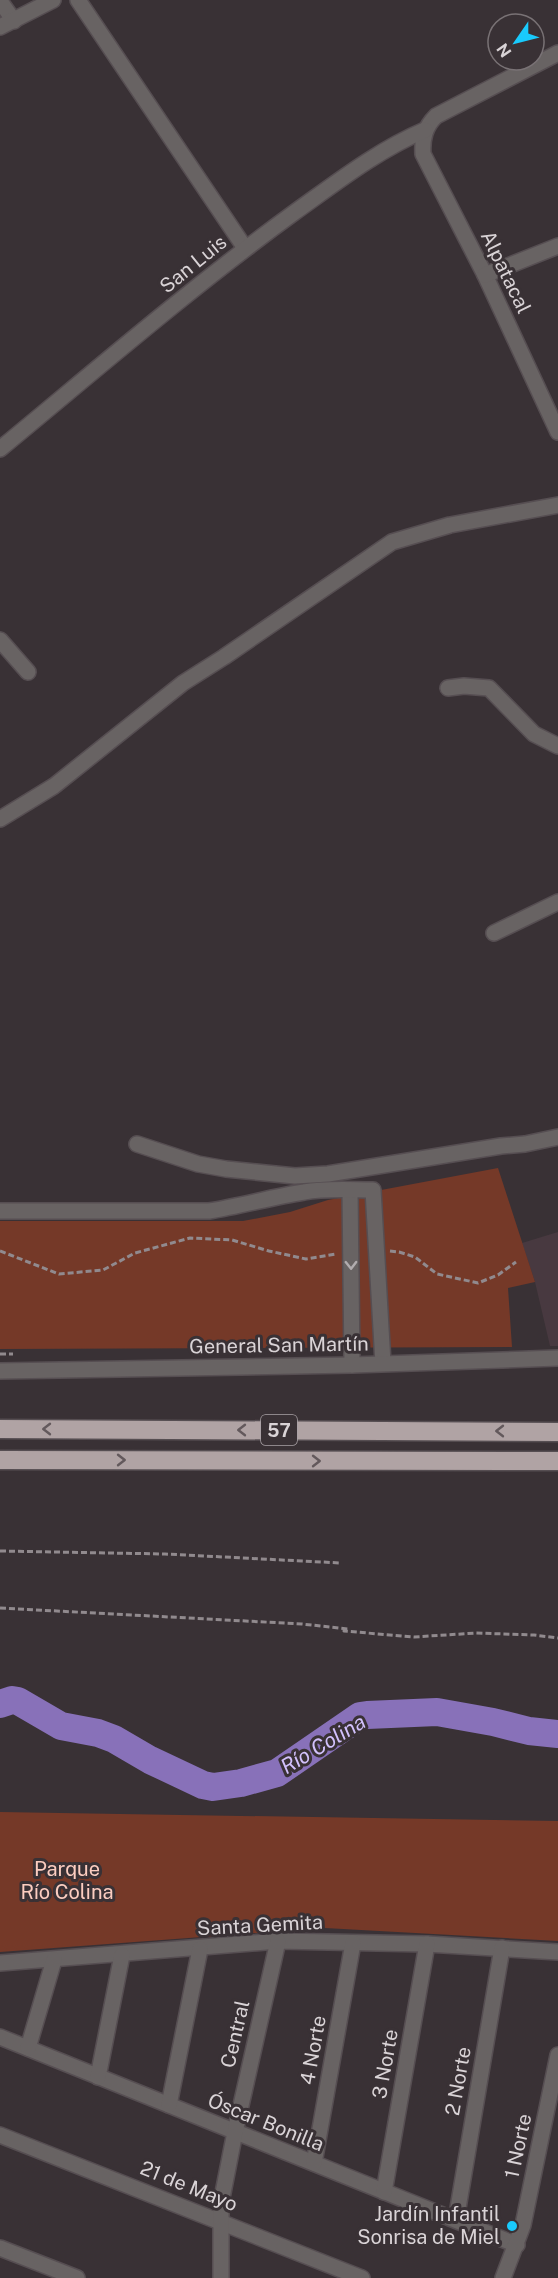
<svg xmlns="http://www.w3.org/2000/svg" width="558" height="2278" viewBox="0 0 558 2278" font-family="'Public Sans',sans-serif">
<rect width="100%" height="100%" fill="#393135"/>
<polygon fill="#483940" points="558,1232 558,1346 550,1346 535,1282 522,1243"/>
<g fill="#753928">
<polygon points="498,1168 535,1282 508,1288 512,1347 0,1349 0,1221 243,1221 290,1212 328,1200"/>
<polygon points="0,1812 558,1821 558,1941 325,1928 0,1952"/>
</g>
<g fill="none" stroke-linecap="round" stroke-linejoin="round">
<polyline stroke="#8871b9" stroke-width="28" points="0,1704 12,1700 18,1701 61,1726 98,1733 114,1739 150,1760 203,1785 213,1787 241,1783 277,1773 360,1716 367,1715 437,1712 493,1722 529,1731 558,1734"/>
<g stroke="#564e52" stroke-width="18">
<g id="minor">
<polyline points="78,0 245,248"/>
<polyline points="0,1 14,21"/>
<polyline points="0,27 53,0"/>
<path d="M558,53L436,116C425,127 422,138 423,154L485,275L558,432"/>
<polyline points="485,275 558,246"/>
<path d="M0,449C97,369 193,286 295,212C337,182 378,150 425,130"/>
<polyline points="0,640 28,672"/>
<polyline points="448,688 464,686 489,688 534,734 558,746"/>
<polyline points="0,819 54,786 183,683 224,657 392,542 450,525 558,505"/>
<polyline points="494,933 558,902"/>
<polyline points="137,1144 198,1164 226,1169 295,1176 328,1174 501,1146 525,1144 558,1137"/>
<polyline points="350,1190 352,1365"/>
<path d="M0,1211H209C241,1206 272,1197 304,1192C326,1188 351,1190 373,1190L383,1363"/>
<polyline points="0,1371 352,1365 558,1358"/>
<polyline points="0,1963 278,1941 427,1944 558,1952"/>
<polyline points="0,2037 517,2245"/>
<polyline points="28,2048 54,1960"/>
<polyline points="98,2077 122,1955"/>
<polyline points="169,2105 200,1949"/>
<polyline points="0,2135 362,2278"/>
<polyline points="314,2163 353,1943"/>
<polyline points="384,2192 427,1944"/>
<polyline points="456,2220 502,1948"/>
<polyline points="0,2248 77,2278"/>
<polyline points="221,2278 221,2203 235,2132 278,1941"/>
<polyline points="503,2278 523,2225 558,2055"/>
</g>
</g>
<g stroke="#564e52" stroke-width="21">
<g id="highway">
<polyline points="0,1429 558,1432"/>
<polyline points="0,1460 558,1461"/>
</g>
</g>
<g stroke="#918a8e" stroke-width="3" stroke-dasharray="6 3" stroke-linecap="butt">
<polyline points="0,1251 59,1274 103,1270 135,1253 190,1238 232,1240 269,1251 306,1259 336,1254"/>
<polyline points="390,1251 399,1252 415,1257 437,1274 478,1283 498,1275 516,1262"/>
<polyline points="0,1354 13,1354"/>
<polyline points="0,1551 165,1554 341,1563"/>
<polyline points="0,1608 302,1624 348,1629 344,1631 414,1637 476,1633 534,1635 558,1638"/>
</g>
<use href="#minor" stroke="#686363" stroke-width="15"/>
<use href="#highway" stroke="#b0a3a4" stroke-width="18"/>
</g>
<defs><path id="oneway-chevron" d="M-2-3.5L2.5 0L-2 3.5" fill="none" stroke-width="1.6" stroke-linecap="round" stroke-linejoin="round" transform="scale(1.5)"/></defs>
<use stroke="#b1acae" href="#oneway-chevron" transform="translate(351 1265) rotate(89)"/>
<g stroke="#63595c">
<use href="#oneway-chevron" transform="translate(47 1429) rotate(-180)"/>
<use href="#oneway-chevron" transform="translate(242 1430) rotate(-180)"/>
<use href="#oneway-chevron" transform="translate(500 1431) rotate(-180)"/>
<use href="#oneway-chevron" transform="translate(121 1460)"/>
<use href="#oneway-chevron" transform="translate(316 1461)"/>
</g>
<circle fill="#19cafc" stroke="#393135" stroke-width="2" cx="512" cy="2226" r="6"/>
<g text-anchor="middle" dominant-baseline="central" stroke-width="6" stroke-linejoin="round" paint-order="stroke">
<rect fill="#393135" stroke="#a9a2a6" stroke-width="1.5" x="261" y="1415" width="36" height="30" rx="4.5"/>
<g font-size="18" font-weight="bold" fill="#d9d3d6">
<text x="279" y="1430">57</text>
</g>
<g font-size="20" fill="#d9d3d6" stroke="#393135">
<text transform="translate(193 264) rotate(-39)">San Luis</text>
<text transform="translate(506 272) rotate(64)">Alpatacal</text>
<text transform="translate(279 1345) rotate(-1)">General San Martín</text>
<text transform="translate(260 1925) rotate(-3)">Santa Gemita</text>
<text transform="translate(235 2034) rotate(-77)">Central</text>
<text transform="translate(313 2050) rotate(-80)">4 Norte</text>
<text transform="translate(385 2064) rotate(-80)">3 Norte</text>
<text transform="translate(458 2081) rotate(-80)">2 Norte</text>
<text transform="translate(266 2122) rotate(22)">Óscar Bonilla</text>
<text transform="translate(518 2146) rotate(-78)">1 Norte</text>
<text transform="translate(189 2186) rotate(22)">21 de Mayo</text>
</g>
<g font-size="20" fill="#fccdc0" stroke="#393135">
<text x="67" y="1869">Parque<tspan x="67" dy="23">Río Colina</tspan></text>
</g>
<g font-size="20" fill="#d9d3d6" stroke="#393135" text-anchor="end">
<text x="500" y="2214">Jardín Infantil<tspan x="500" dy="23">Sonrisa de Miel</tspan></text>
</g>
<g font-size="21" font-style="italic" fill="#d2c1fc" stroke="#393135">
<text transform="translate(323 1744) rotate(-31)">Río Colina</text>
</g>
</g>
<g transform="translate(516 42) rotate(235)"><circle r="28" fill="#393135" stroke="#797275" stroke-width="1.5"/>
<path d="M0-4.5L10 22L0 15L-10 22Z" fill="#19cafc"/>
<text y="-9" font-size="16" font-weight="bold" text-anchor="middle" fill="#d9d3d6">N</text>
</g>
</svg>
